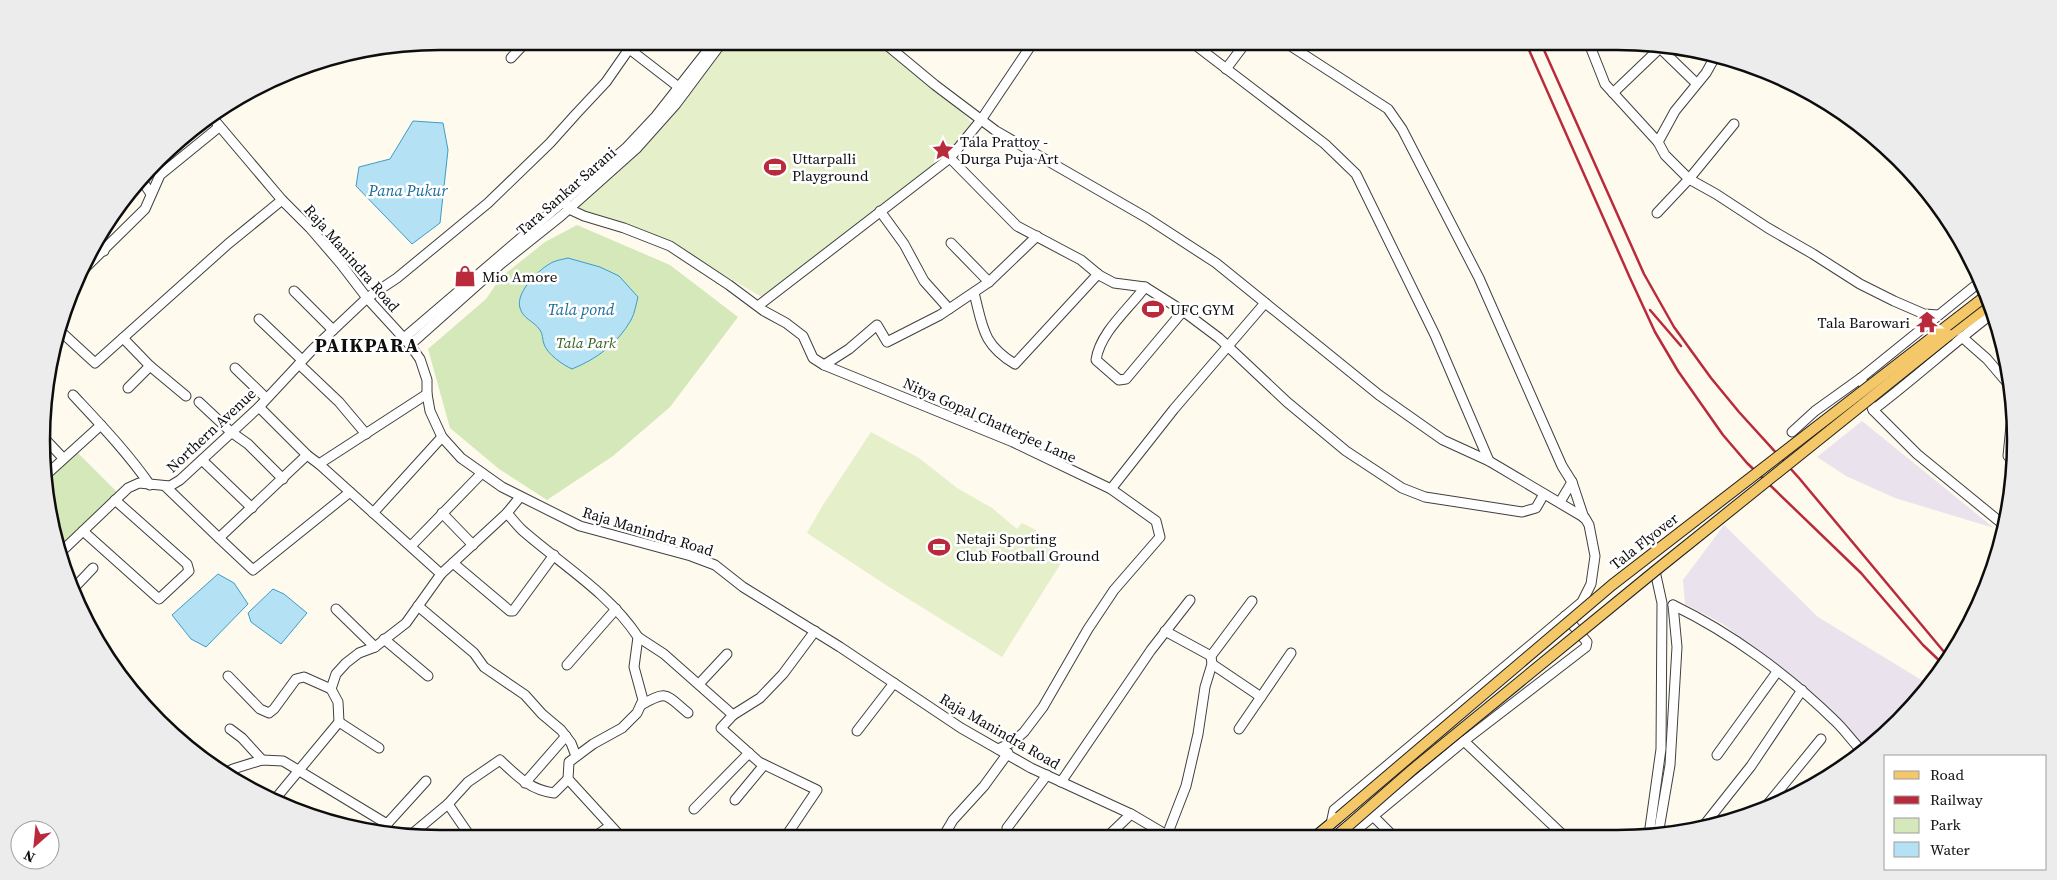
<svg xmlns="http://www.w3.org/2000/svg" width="2057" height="880" viewBox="0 0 2057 880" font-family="'Source Serif 4',serif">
<rect width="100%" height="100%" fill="#fefaee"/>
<g fill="#eae2ec">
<polygon points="1862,421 1994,528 1895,498 1846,476 1817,457"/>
<polygon points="1724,525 1818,617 1928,684 1880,740 1867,748 1828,707 1723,624 1685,604 1683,580"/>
</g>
<g fill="#d5e8b9">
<polygon points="577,225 670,265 738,317 670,407 613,456 547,500 499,469 450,428 428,349 486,299 501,277 545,242"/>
<polygon points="74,449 120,495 62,551 49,518 47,474"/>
</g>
<g fill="#e5efca">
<path d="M729,41H877L958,108L973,124L947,155L762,297C718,272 675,244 629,225C610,217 589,213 569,209L586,193L612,177L628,157L651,138L696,78Z"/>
<polygon points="871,432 919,458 957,488 992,508 1017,529 1022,523 1036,530 1034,538 1066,555 1002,657 886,585 807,533 823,505"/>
</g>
<g fill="#b4e1f4" stroke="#3d9cc9">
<polygon points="413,121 443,123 448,150 440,223 412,244 356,186 359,167 390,159"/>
<path d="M568,258L600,267L619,276L638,297C636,304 635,313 631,320C618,343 597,359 572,369C563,365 547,354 544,344C542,339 543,334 540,330C534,321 523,319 520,308C515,292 540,268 553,262C558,260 564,259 568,258Z"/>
<polygon points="218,574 234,583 248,604 206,647 191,639 172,615"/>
<polygon points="273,589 284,594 307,613 281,644 251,622 248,613"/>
</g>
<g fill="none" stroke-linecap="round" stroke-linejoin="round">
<g stroke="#404040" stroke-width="11">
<g id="minor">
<polyline points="619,41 685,92"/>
<polyline points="882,41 935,85 996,131 1147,218 1216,263 1379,395 1443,440 1489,461 1585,518 1589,525 1595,556 1591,584 1582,602 1334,810 1331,824"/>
<polyline points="1190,41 1325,144 1356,174 1435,335 1489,461"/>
<polyline points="1283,41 1388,109 1402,129 1479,278 1562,466 1572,482 1560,502"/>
<polyline points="1588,41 1605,84 1658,142"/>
<polyline points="1661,49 1696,83"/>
<polyline points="1715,57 1706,73 1675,111 1658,142 1665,155 1689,179 1716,194 1768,228 1813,254 1860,284 1894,301 1924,314 1938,315"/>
<polyline points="511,58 527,41"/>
<polyline points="1226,69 1247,41"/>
<polyline points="1613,93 1660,48"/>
<polyline points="211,116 282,200 310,228 341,264 367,298 410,345 420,359 427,380 427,394 430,411 442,437 461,458 502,487 580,526 691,556 715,565 743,587 840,647 961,728 1031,768 1131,814 1170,837"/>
<polyline points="950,158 1017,226 1081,260 1099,275 1114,283 1145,287 1183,311 1219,338 1287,402 1346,451 1402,488 1425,497 1522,512 1536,508 1544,494"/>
<polyline points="143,182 151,194"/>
<polyline points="564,200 569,209 584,216 624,228 670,246 729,285 764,311 786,323 803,336 813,358 824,365 1013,442 1111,489 1156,521 1160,537 1114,590 1088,629 1043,707 1024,732 1013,742 998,749"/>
<polyline points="880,211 904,244 924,281 949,309"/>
<polyline points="1657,213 1689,179 1734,124"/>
<polyline points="95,240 104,251"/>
<polyline points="951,243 989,282"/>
<polyline points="81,272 145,209 160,175 219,127"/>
<path d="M1145,287C1129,309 1100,332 1096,360L1119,380L1126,379L1183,311"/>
<polyline points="294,291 333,330"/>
<path d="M974,293C983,327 982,344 1015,364L1098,274"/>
<polyline points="758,306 950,158 981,120 1034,41"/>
<polyline points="259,319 302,360"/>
<polyline points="58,329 95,363 228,244 282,200"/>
<polyline points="1962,337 1987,359 2010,386"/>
<polyline points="123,338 150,366 186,396"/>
<polyline points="404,338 626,148 656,116 715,41"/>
<polyline points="410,345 502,263 561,216 636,149 676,104 723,41"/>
<polyline points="299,364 339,402 366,434"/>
<polyline points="824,365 849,349 877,325 887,342 940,315 989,282 1037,236"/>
<polyline points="235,368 266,398"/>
<polyline points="1861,378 1873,410 1917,454 2005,526"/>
<polyline points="128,388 150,366"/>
<path d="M73,395C100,424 127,452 150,485"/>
<polyline points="199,402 231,432 248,444 283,479"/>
<polyline points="259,407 307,455 319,464 427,394"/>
<path d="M1873,410C1914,379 1952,344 1993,313"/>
<polyline points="1792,432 1815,411 1861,378 1981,281"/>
<polyline points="46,440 63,458"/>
<polyline points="202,460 252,508"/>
<polyline points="2013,460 2008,456 2013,405"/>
<polyline points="319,464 441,574"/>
<polyline points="47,474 101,425"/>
<polyline points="1572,482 1584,518"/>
<polyline points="165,486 219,538 307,455"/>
<polyline points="1111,489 1174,409 1265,303"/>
<polyline points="373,513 442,437"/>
<polyline points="442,513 473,545"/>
<path d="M507,513C512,519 517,525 522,530C562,565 609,593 638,637L634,667L643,700L637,713L622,728L593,744L569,762L568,779L622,838"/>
<polyline points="83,531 159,599 189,571 187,564 115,500"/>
<polyline points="219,538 253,570 350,492"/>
<polyline points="411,546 482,473"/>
<polyline points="62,551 128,488 139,483 170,486 180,480 259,407 313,349 367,298 397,278 488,203 550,143 576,114 606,82 629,49"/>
<polyline points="453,563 510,611 513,611 554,555"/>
<polyline points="75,587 93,568"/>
<path d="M1673,605C1731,633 1788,675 1834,720C1844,729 1852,741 1862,751"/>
<polyline points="418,606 474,653 484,667 525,695 542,714 561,730 571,743 576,756"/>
<polyline points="336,609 375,647"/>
<polyline points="1165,631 1211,656"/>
<polyline points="638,637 664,654 733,715 721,728 759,762 817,790 786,836 788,838"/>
<polyline points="384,639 428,676"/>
<polyline points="1212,664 1261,697"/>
<polyline points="567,665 616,609"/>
<polyline points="228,676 260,709 269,713 274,709 296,679 304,677 331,689"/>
<polyline points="699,684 727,654"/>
<path d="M641,705C668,690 665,694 688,713"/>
<polyline points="733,715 760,698 783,674 815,631"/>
<polyline points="339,722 379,748"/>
<polyline points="230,729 242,738 262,760"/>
<polyline points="1239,729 1291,653"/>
<polyline points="857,731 894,683"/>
<polyline points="1464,741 1564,836"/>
<polyline points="1717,755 1777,672"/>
<polyline points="227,772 233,769 262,760 283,761 387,824 388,830"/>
<polyline points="1061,782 1151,650 1190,600"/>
<polyline points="525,783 566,736"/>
<polyline points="276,798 339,722 338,702 331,689 336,674 346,663 359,653 375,647 406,623 441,574 507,513 520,497"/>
<polyline points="735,800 764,765"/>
<polyline points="448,804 472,839"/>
<polyline points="694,809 749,753"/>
<polyline points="1763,810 1821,739"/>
<polyline points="1373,816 1393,836"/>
<polyline points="387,824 426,781"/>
<polyline points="1705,824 1751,766 1802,690"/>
<polyline points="1007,828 1047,775"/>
<path d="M412,834L448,804L468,782L500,760C517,776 530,790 554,793L568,779"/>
<polyline points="1338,834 1354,832 1464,741 1586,647 1587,642 1565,616"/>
<polyline points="1167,835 1186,786 1198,734 1205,687 1212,664 1211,656 1252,601"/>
<polyline points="1649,835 1661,749 1662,603 1655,571"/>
<polyline points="1658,835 1670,765 1677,647 1673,605"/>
<polyline points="943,837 953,820 984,786 1008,753"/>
<polyline points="1107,837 1131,814"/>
<polyline points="593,838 610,826"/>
</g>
</g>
<g stroke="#1e1e1e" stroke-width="12">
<g id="major">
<polyline points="1949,335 1990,305"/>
<polyline points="1316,836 1339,817"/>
<polyline points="1336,836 1348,826"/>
</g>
</g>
<use href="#minor" stroke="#fff" stroke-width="9"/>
<use href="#major" stroke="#f4c768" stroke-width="10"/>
<g stroke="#b92a3c" stroke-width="2.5">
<polyline points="1525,41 1630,278 1655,332 1678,371 1723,435 1747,463 1861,573 1923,645 1945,666"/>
<polyline points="1540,41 1644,274 1674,327 1711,378 1739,412 1799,478 1950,659"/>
<polyline points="1650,310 1681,346"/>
</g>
<g stroke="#1e1e1e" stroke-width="12" stroke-linecap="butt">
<g id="major-bridge">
<polyline points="1339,817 1612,585 1987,295"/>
<polyline points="1348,826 1412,770 1655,571 1949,335"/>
</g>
</g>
<use href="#major-bridge" stroke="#f4c768" stroke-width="10"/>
</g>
<defs>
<g id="sight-bare" transform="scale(1.725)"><path d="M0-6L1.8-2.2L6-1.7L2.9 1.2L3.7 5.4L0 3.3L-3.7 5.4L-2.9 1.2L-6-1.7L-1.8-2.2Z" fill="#b92a3c" stroke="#fff" stroke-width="2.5" paint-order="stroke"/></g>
<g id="stadium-bare" transform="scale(1.725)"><path d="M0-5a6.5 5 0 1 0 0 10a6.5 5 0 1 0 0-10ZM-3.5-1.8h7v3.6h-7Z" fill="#b92a3c" stroke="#fff" stroke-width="2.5" paint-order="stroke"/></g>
<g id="shop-bare" transform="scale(1.725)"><path d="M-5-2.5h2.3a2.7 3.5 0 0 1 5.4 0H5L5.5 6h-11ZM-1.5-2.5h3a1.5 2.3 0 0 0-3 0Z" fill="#b92a3c" stroke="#fff" stroke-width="2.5" paint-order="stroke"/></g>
<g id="temple-bare" transform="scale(1.725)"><path d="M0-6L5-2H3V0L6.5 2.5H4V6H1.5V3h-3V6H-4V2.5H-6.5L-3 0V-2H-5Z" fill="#b92a3c" stroke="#fff" stroke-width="2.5" paint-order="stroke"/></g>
</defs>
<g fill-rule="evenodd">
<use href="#sight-bare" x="943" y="150"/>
<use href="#stadium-bare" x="775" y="167"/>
<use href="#shop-bare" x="465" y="276"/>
<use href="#stadium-bare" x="1153" y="309"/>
<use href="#temple-bare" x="1927" y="322"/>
<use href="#stadium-bare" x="939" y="547"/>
</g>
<g text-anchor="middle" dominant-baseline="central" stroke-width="5" stroke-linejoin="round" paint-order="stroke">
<g font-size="15" fill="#0d0d0d" stroke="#fff" text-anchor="start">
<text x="960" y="141">Tala Prattoy -<tspan x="960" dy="17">Durga Puja Art</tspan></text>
<text x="792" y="158">Uttarpalli<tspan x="792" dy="17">Playground</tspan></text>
<text x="482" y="276">Mio Amore</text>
<text x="1170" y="309">UFC GYM</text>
<text x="1910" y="322" text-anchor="end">Tala Barowari</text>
<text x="956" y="538">Netaji Sporting<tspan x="956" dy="17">Club Football Ground</tspan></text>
</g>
<g font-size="15" fill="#0d0d0d" stroke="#fff">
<text transform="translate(566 191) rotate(-41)">Tara Sankar Sarani</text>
<text transform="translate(352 258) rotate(49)">Raja Manindra Road</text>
<text transform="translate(990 420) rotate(24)">Nitya Gopal Chatterjee Lane</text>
<text transform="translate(211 430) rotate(-43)">Northern Avenue</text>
<text transform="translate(648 531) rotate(17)">Raja Manindra Road</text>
<text transform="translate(1644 541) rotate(-38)">Tala Flyover</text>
<text transform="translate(1000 731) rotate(30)">Raja Manindra Road</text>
</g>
<g font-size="15" font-style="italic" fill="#336320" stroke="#fff">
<text x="586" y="342">Tala Park</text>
</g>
<g font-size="16" font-style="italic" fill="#1a6d9b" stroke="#fff">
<text x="408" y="190">Pana Pukur</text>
<text x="581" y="309">Tala pond</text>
</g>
<g font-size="20" font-weight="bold" letter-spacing="1" fill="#0d0d0d" stroke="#fff">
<text x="367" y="345">PAIKPARA</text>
</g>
</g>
<path d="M0 0H2057V880H0ZM440 50H1617A390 390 0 0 1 2007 440V440A390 390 0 0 1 1617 830H440A390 390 0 0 1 50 440V440A390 390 0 0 1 440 50Z" fill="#ececec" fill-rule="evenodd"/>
<path fill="none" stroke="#0d0d0d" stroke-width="2.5" d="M440 50H1617A390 390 0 0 1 2007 440V440A390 390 0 0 1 1617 830H440A390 390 0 0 1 50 440V440A390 390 0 0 1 440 50Z"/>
<rect x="1884" y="755" width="162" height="115" fill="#ffffff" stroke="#9e9e9e"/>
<rect x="1894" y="771" width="25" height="8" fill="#f4c768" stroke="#9e9e9e"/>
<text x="1930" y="780" font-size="15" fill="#0d0d0d">Road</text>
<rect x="1894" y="796" width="25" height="8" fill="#b92a3c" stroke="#9e9e9e"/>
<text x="1930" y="805" font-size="15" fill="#0d0d0d">Railway</text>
<rect x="1894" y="818" width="25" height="15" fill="#d5e8b9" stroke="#9e9e9e"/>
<text x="1930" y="830" font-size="15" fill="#0d0d0d">Park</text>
<rect x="1894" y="842" width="25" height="15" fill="#b4e1f4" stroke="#9e9e9e"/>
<text x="1930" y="855" font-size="15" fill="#0d0d0d">Water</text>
<g transform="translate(35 845) rotate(207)"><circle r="24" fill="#ffffff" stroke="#9e9e9e"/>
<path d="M0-4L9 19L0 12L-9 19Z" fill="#b92a3c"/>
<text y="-8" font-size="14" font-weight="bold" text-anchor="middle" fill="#0d0d0d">N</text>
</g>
</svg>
